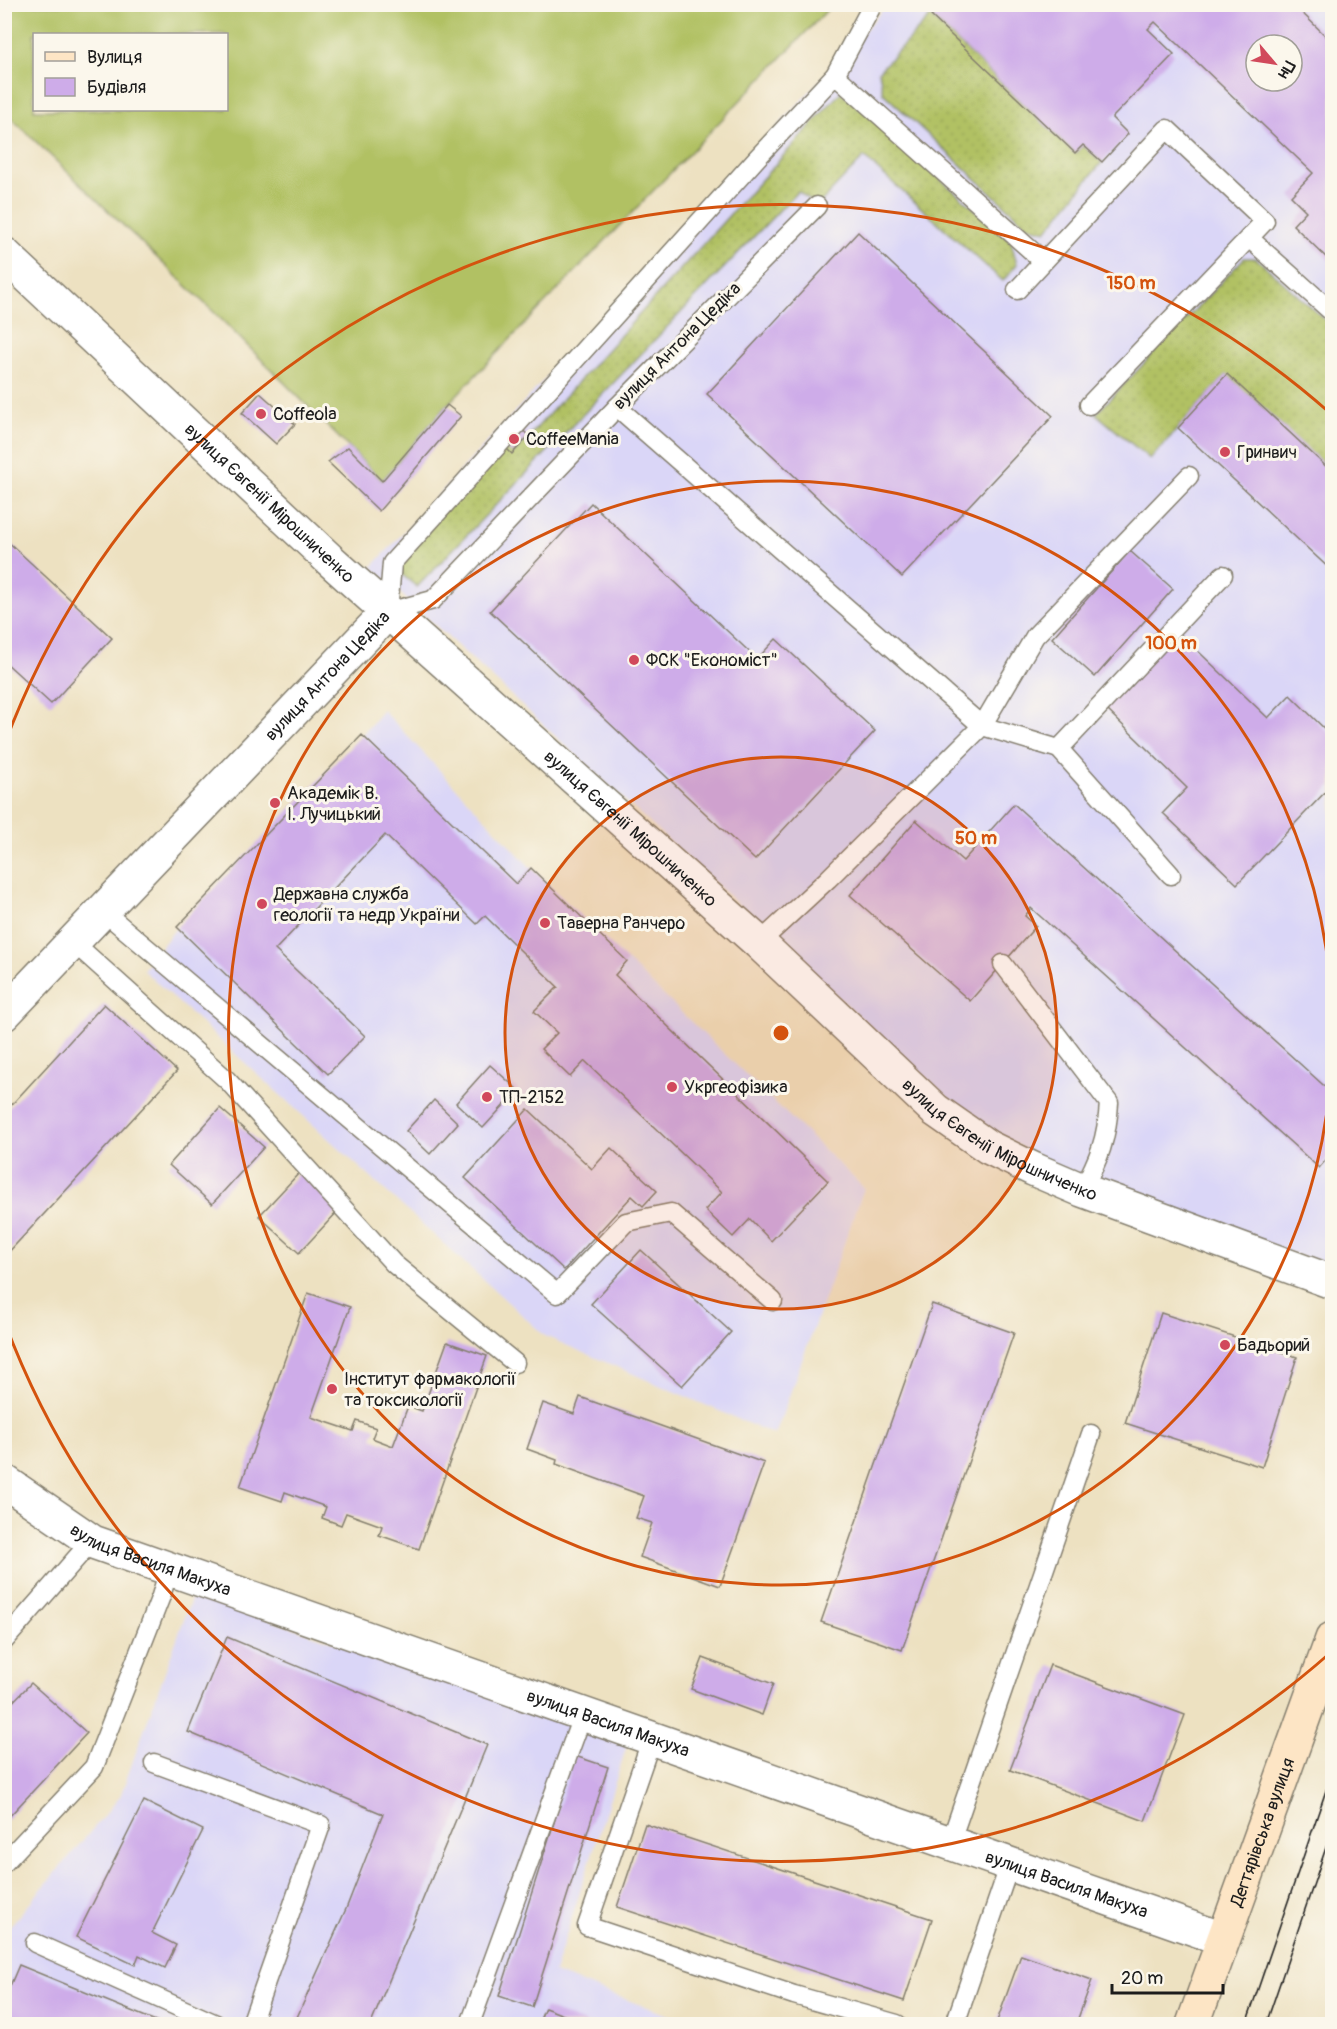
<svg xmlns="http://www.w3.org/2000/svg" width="1337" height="2029" viewBox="0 0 1337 2029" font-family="Pangolin,sans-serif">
<defs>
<pattern id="grass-dots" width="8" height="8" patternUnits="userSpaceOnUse" patternTransform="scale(1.5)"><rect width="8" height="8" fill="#b1c164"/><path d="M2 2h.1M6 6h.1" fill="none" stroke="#98a556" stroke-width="1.8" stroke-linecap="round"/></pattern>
</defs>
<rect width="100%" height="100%" fill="#fbf7ec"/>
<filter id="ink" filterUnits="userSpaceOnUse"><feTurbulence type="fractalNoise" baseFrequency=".0167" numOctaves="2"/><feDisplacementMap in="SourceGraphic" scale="12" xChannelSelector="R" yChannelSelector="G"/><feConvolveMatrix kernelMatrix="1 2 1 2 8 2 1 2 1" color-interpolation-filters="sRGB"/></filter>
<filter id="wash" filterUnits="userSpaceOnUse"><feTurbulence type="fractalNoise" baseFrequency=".008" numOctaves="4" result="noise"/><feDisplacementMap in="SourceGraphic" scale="24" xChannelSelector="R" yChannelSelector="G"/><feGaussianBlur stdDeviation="1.35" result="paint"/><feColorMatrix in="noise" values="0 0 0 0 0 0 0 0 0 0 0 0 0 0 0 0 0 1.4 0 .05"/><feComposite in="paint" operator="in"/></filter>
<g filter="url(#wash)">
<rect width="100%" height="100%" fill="#ede1c1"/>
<g fill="#dad6f7" fill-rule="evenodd">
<path d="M887,5H1332V1268L1059,1167L990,1130L947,1097L372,567L835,64ZM1256,45H1292V81H1256Z"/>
<polygon points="383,710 531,868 864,1188 775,1435 545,1336 143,970 177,927 362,735"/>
<polygon points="193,1594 628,1742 554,1973 679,2019 677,2024 5,2024 5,1932 120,1797"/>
</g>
<g fill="url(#grass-dots)" stroke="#666e40" stroke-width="1.5">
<polygon points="931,16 1075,153 1083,145 1102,162 1046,231 1027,226 883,93 879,71"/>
<polygon points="841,92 1011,241 1017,264 1003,281 864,157 817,206 798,191 417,587 395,569 501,443 513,454"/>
<polygon points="1244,258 1256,258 1332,326 1332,453 1323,464 1227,375 1150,459 1096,414"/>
</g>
<path fill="#b1c164" stroke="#666e40" stroke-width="1.5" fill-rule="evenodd" d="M4,5H832L447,405L382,481L221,319L5,112ZM34,34H226V110H34Z"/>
<g id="blocks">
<g fill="#ceace9" fill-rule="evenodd">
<path d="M942,4H1293L1332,42V263L1293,225L1306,211L1291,196L1313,173L1155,22L1148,29L1174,54L1112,118L1128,134L1102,162L1083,145L1075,153L931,16ZM1256,45H1292V81H1256Z"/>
<polygon points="858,232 1053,416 902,577 707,394"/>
<polygon points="1227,374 1332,472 1332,571 1178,428"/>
<polygon points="260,393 295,424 276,444 242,413"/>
<polygon points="447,405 461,416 379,511 328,462 348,447 382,481"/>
<polygon points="516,424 529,436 512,454 500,442"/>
<polygon points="591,503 757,659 776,639 875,731 755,860 490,611"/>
<polygon points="4,538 112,638 51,704 4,661"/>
<polygon points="1130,551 1173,589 1095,677 1052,638"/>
<polygon points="1176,630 1268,718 1290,695 1332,736 1332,785 1237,884 1163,813 1187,788 1103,706"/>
<polygon points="362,735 516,884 531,868 627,961 615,975 828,1181 771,1241 750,1219 733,1237 705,1210 722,1192 585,1061 570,1077 541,1049 557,1033 534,1011 558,987 485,916 477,924 385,835 275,950 365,1036 328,1074 177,927"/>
<polygon points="1014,804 1332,1093 1332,1153 1319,1168 1031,908 1025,916 1036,926 970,1001 850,895 916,820 963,861"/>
<polygon points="104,1004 177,1071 4,1257 4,1113"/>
<polygon points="490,1065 518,1090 483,1128 456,1103"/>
<polygon points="434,1100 458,1123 430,1154 406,1131"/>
<polygon points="220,1108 264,1147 212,1204 169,1165"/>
<polygon points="528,1109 592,1169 611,1148 657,1191 643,1206 632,1196 564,1270 465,1178"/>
<polygon points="299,1173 339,1210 299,1253 259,1216"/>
<polygon points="641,1250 731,1332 682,1386 591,1304"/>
<polygon points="308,1293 350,1307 311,1417 353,1431 357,1421 376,1428 372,1438 393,1446 408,1406 422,1411 447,1342 487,1356 419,1549 379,1535 382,1526 346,1513 341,1525 322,1518 326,1507 285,1492 282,1501 240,1487"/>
<polygon points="932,1304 1014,1333 902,1650 821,1622"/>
<polygon points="1161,1313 1297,1357 1262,1467 1125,1423"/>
<polygon points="580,1397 764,1463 720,1586 640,1557 652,1523 636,1518 644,1496 556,1464 557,1460 527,1449 543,1403 574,1414"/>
<polygon points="227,1637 487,1745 371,2024 294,2024 346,1909 383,1814 188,1732"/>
<polygon points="703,1658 773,1684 762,1715 691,1689"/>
<polygon points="1050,1665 1185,1715 1145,1821 1010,1770"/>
<polygon points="31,1683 87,1733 4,1822 4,1711"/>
<polygon points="575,1756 608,1767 532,2007 499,1996"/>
<polygon points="144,1801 203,1830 152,1933 176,1945 165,1968 139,1955 135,1965 76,1937"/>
<polygon points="645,1824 932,1919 904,2001 617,1907"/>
<polygon points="1021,1955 1092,1980 1076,2024 996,2024"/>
<polygon points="19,1965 163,2024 4,2024 4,2000"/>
<polygon points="545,2008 587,2024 538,2024"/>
</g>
</g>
</g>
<g filter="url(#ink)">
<use href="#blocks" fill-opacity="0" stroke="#847e6e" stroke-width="1.5"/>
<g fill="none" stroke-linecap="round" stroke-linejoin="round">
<g stroke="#847e6e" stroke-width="21">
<g id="lane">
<polyline points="835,75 1043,261"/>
<polyline points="817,206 617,407 433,600 388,612 392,563 757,158 835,75 873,4"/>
<polyline points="1249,238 1332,312"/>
<polyline points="1017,290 1167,129 1265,221 1089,405"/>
<polyline points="617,407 982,726 1059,749 1223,575"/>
<polyline points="1059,749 1171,875"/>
<polyline points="103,911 557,1294 626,1222 671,1213 773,1301"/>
<polyline points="73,942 227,1080 394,1264 515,1363"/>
<polyline points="759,943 828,879 982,726 1035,636 1189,476"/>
<path d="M1003,964L1109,1103C1107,1139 1099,1159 1082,1190"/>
<polyline points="4,1641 80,1554 93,1542"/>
<polyline points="652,1738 587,1926 794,1995 897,2024"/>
<polyline points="154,1763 321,1825 251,2024"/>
<polyline points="950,1843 1091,1434"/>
<polyline points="4,1863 94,1767 161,1596 169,1569"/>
<polyline points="35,1943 216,2024"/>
<polyline points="470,2024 583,1714"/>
<polyline points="955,2024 1010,1864"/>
</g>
</g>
<g stroke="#847e6e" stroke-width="36">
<g id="street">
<path id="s1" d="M4,254L330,560L759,943L935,1110L988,1147L1033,1169L1082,1190L1332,1282"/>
<path id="s2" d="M4,1014L388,612"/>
<path id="s3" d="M4,1481L93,1542L1223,1939"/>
</g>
</g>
<g stroke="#847e6e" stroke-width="36">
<g id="secondary">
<path id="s4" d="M1193,2024L1332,1639"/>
</g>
</g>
<use href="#lane" stroke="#fff" stroke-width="18"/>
<use href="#street" stroke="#fff" stroke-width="33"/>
<use href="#secondary" stroke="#fde5c5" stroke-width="33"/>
<g stroke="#1c1c1c" stroke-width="1.5">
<polyline points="1246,2024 1332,1773"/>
<polyline points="1266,2024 1332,1830"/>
</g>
</g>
</g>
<circle cx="781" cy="1033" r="276" fill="#d4530e" fill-opacity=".12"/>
<g fill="none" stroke="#d4530e" stroke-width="3">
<circle cx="781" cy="1033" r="276"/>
<path d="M1332 1057A552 552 0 1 1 1332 1009"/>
<path d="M1330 1653A828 828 0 0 1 5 1323M5 743A828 828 0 0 1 1330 413"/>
</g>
<g fill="#d1495b" stroke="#fbf7ec" stroke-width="2">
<circle cx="261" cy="414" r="6"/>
<circle cx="514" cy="439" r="6"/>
<circle cx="1225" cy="452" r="6"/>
<circle cx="634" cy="660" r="6"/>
<circle cx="275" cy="803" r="6"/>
<circle cx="262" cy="904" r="6"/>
<circle cx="545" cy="923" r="6"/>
<circle cx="672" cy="1087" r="6"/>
<circle cx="487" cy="1097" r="6"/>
<circle cx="1225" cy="1345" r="6"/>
<circle cx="332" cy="1389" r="6"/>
</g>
<g text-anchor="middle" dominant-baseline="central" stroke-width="6" stroke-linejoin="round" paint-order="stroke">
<g font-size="18" fill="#1c1c1c" stroke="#fbf7ec">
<text transform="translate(677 346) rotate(-45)">вулиця Антона Цедіка</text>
<text stroke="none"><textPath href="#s1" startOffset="364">вулиця Євгенії Мірошниченко</textPath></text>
<text stroke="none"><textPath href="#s2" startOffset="468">вулиця Антона Цедіка</textPath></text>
<text stroke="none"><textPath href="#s1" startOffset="850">вулиця Євгенії Мірошниченко</textPath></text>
<text stroke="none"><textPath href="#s1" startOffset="1336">вулиця Євгенії Мірошниченко</textPath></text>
<text stroke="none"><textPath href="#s3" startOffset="168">вулиця Василя Макуха</textPath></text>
<text stroke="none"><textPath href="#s3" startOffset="654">вулиця Василя Макуха</textPath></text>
<text stroke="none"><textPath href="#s4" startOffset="204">Дегтярівська вулиця</textPath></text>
<text stroke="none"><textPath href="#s3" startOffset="1140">вулиця Василя Макуха</textPath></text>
</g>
<g font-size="18" fill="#1c1c1c" stroke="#fbf7ec" text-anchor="start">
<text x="273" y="414">Coffeola</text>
<text x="526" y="439">CoffeeMania</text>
<text x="1237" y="452">Гринвич</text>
<text x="646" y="660">ФСК "Економіст"</text>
<text x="287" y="793">Академік В.<tspan x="287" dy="21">І. Лучицький</tspan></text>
<text x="274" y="894">Державна служба<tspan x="274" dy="21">геології та недр України</tspan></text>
<text x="557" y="923">Таверна Ранчеро</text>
<text x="684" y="1087">Укргеофізика</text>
<text x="499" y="1097">ТП-2152</text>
<text x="1237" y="1345">Бадьорий</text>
<text x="344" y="1379">Інститут фармакології<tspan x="344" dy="21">та токсикології</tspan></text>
</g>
</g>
<circle cx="781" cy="1033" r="9" fill="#d4530e" stroke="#fbf7ec" stroke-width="3"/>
<g font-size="18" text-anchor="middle" font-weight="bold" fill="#d4530e" stroke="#fbf7ec" stroke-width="6" stroke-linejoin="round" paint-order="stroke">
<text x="1131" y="289">150 m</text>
<text x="1171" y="649">100 m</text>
<text x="976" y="844">50 m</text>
</g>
<rect width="1337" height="2029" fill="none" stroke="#fbf7ec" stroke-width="24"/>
<rect x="33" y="33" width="195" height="78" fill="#fbf7ec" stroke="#a29f99" stroke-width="1.5"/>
<rect x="45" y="52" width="30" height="9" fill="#fde5c5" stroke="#a29f99" stroke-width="1.5"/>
<text x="87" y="63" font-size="18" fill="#1c1c1c">Вулиця</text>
<rect x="45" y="78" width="30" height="18" fill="#ceace9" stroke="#a29f99" stroke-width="1.5"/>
<text x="87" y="93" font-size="18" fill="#1c1c1c">Будівля</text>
<g transform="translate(1274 63) rotate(119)"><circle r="28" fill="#fbf7ec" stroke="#a29f99" stroke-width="1.5"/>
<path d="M0-4.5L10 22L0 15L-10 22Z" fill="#d1495b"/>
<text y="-9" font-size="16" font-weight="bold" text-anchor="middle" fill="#1c1c1c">Пн</text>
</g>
<path d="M1112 1984v9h111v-9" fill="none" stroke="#1c1c1c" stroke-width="3"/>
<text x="1121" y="1984" font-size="18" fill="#1c1c1c" stroke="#fbf7ec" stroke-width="4.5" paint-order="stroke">20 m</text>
</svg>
